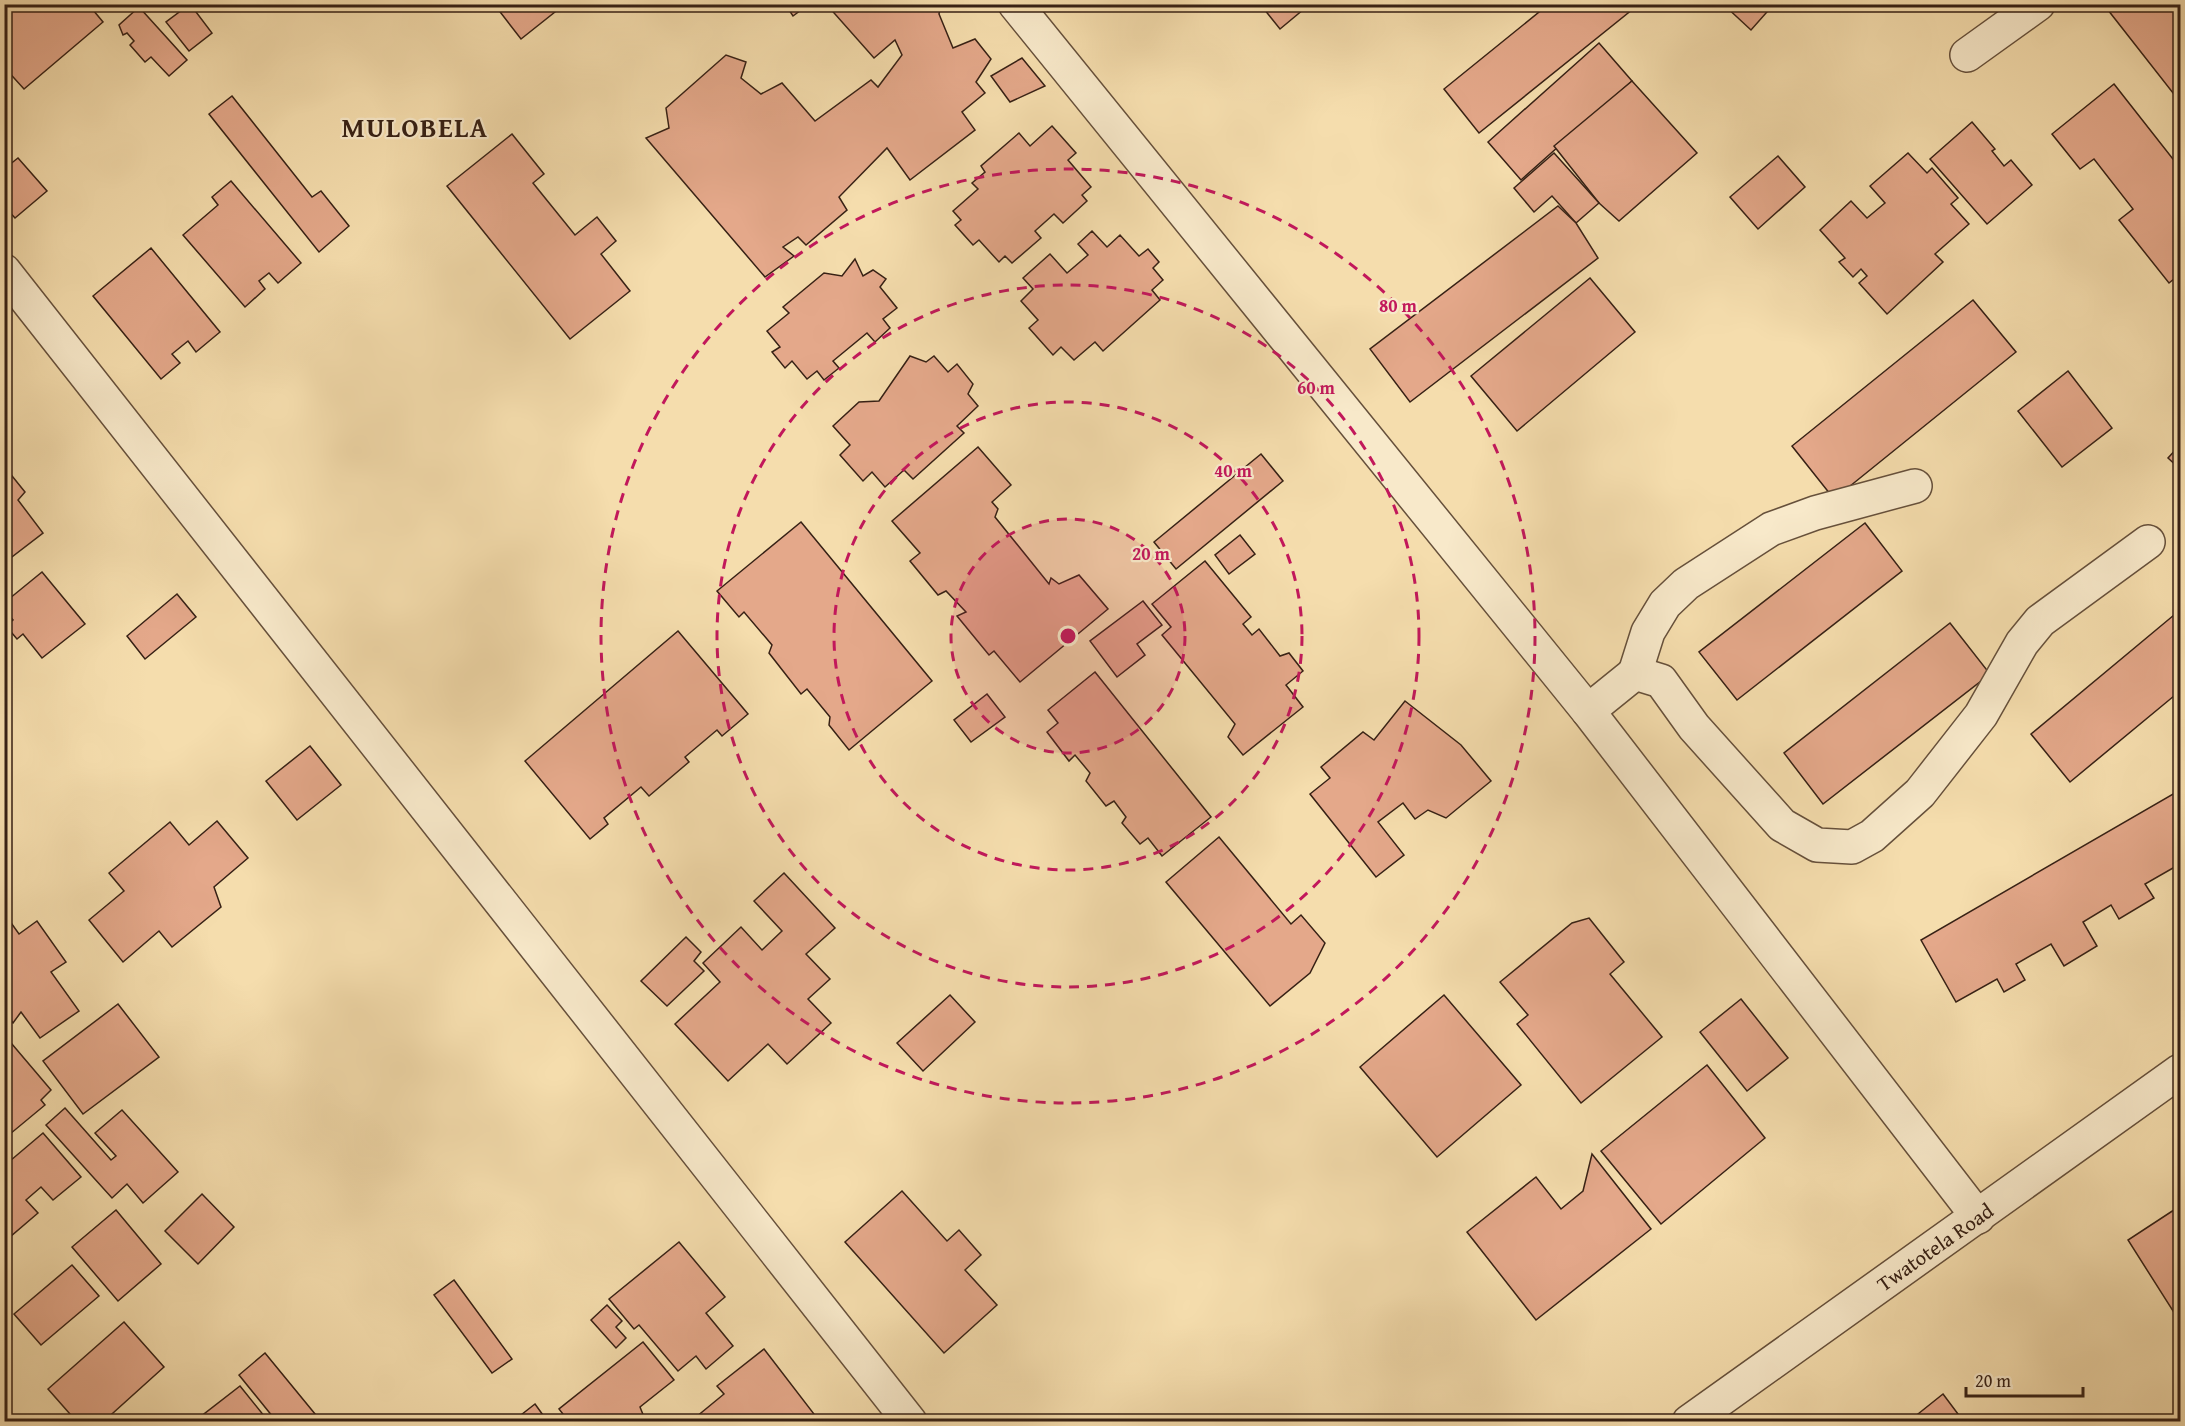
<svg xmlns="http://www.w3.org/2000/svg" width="2185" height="1426" viewBox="0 0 2185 1426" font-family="'Gentium Book Plus',serif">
<rect width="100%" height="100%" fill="#f5ddad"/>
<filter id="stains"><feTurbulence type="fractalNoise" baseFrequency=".00333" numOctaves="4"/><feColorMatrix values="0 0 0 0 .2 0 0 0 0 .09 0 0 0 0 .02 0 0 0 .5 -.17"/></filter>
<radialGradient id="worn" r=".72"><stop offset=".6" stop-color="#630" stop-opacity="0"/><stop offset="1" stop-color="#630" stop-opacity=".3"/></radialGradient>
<g fill="#e4a88a" stroke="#372115" stroke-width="1.5">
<polygon points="4,4 88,4 103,22 24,89 4,67"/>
<polygon points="190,4 212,33 189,51 166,22"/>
<polygon points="494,4 565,4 521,39"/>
<polygon points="785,4 809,4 793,16"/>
<polygon points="941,4 939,14 953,48 975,39 991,59 976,82 985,93 962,112 975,130 910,180 887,148 839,197 847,210 806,245 798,237 783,247 794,256 765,277 646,138 669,128 666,108 726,55 746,62 741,78 761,94 782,83 815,121 871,80 878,87 902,55 895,40 874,58 827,5"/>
<polygon points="1260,4 1310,4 1280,29"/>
<polygon points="1549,4 1638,5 1479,133 1444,89"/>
<polygon points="1723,4 1774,4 1751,30"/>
<polygon points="2115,4 2180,4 2180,87 2173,93 2108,10"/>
<polygon points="139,7 187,60 169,76 151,57 145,62 130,45 134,41 127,33 123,35 119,25"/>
<polygon points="1599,43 1632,81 1521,180 1488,142"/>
<polygon points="1022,58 1045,86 1010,102 991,76"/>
<polygon points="1632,81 1697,153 1619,221 1599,203 1554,146"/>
<polygon points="2114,84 2180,168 2180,274 2169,283 2119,220 2133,209 2094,159 2080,169 2052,134"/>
<polygon points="232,96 312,197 321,191 349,226 319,252 209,114"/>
<polygon points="1972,122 1995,149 1992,151 2004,166 2011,160 2032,185 1987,224 1930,159"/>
<polygon points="1052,126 1076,153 1068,160 1091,187 1082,195 1087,201 1063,223 1054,214 1035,231 1041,238 1012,263 1005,256 999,262 979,240 973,245 955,225 961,220 953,211 978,189 972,183 985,172 981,166 1019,133 1030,146"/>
<polygon points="512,134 544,174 533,183 575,235 597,217 616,241 601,254 630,291 570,339 447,186"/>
<polygon points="1554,153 1599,203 1576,223 1552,196 1534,212 1514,188"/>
<polygon points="1908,153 1927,173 1932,168 1958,198 1951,204 1969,224 1935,254 1943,262 1887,314 1859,283 1867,276 1861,269 1853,277 1839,262 1845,258 1820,230 1851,201 1867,218 1885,203 1870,186"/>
<polygon points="1778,156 1805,187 1758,229 1730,197"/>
<polygon points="18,158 47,191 15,218 4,206 4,169"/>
<polygon points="231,181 301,263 278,283 269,273 259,281 265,289 245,307 183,235 218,205 212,197"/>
<polygon points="1558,206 1576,223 1598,258 1410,402 1370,349"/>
<polygon points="1092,231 1107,247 1120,235 1139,256 1148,249 1159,262 1153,268 1163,280 1152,290 1160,300 1103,351 1095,342 1074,360 1061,347 1053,355 1029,328 1038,320 1021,301 1033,289 1023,278 1050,254 1067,273 1088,255 1078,244"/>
<polygon points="151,248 220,332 196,352 188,341 172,354 180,363 161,379 93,296"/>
<polygon points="855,259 863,276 873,270 886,279 880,287 897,308 883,319 890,328 875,342 867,333 833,361 839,368 824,380 817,371 807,379 792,361 785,368 772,352 780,347 767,331 789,313 783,307 824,273 842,276"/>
<polygon points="1590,278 1635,332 1517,431 1471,376"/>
<polygon points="1973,300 2016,352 1834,499 1792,446"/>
<polygon points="910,356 926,362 934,356 948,372 957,364 973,384 968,394 978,406 957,426 964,433 913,479 904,470 885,487 872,472 863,481 840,455 850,445 833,426 859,402 879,401"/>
<polygon points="2068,371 2112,428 2062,467 2018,411"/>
<polygon points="2180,445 2180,469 2168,458"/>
<polygon points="978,447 1011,485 992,502 998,509 995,517 1049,584 1051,578 1059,584 1079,575 1108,609 1020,682 994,651 989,655 957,616 966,612 946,591 938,595 910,561 920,553 892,521"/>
<polygon points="1261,454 1283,481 1176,569 1154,542"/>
<polygon points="4,466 25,492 18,500 43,533 4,563"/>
<polygon points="801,522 932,681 849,750 829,725 830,717 807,689 801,694 769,653 772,645 744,612 739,617 717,591"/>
<polygon points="1865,523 1902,571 1737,700 1699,652"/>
<polygon points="1240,535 1255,554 1229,574 1215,555"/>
<polygon points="1205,561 1251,617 1243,624 1252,635 1259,629 1280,656 1289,653 1303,671 1286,685 1303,707 1243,755 1228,737 1235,724 1162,635 1171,627 1152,604"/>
<polygon points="42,572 85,624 42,658 23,634 17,639 6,626 13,620 4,610 4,603"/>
<polygon points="177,594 196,617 145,659 127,636"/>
<polygon points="1143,601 1162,625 1137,644 1145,655 1117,677 1090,641"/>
<polygon points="2180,610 2180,691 2070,782 2031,734"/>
<polygon points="1950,623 1990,674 1823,804 1784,753"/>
<polygon points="678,631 748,714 722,736 717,730 685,757 689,762 649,796 641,787 604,818 608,824 590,839 525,761"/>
<polygon points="1095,672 1211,817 1162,856 1148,838 1140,844 1122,823 1126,817 1114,801 1106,806 1086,781 1090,773 1075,755 1069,761 1047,732 1058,723 1048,710"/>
<polygon points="987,694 1005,717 971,742 954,720"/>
<polygon points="1405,701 1461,745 1491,781 1446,818 1428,810 1415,819 1403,803 1378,822 1404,855 1376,877 1310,794 1330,778 1321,767 1363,732 1374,740"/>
<polygon points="310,746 341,785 297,820 266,781"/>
<polygon points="2180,790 2180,864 2145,884 2154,898 2119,919 2111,905 2083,922 2097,946 2064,966 2051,944 2016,964 2025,980 2004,992 1997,979 1956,1002 1921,940"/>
<polygon points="217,821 248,858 214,887 221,907 172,947 159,931 123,962 89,920 124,891 109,873 170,822 189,845"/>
<polygon points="1219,837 1291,924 1301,915 1325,943 1310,973 1270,1006 1166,882"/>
<polygon points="784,873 835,928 806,954 830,979 808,999 831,1023 787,1064 768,1044 728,1081 675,1024 720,982 703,963 741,927 762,950 782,931 754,901"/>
<polygon points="4,913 19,934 37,921 66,962 51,972 79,1011 40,1038 21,1012 13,1023 4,1011"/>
<polygon points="1589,918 1624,962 1610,974 1662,1037 1581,1103 1517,1024 1528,1015 1500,982 1572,923"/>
<polygon points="686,937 701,952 694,961 704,971 667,1006 641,981"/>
<polygon points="950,995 975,1022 923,1071 897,1043"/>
<polygon points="1444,995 1521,1085 1437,1157 1360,1067"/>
<polygon points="1741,999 1788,1058 1747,1091 1700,1032"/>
<polygon points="118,1004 159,1057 83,1114 43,1061"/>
<polygon points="6,1037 51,1090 41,1100 45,1105 4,1139"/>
<polygon points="1707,1065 1765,1138 1661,1224 1601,1151"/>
<polygon points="65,1108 111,1160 116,1156 95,1133 122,1110 178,1172 143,1203 127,1184 112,1198 46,1125"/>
<polygon points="43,1133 81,1177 53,1200 41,1187 26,1200 38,1213 4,1242 4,1166"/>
<polygon points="1592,1154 1651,1229 1536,1320 1467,1232 1536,1177 1561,1209 1583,1191"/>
<polygon points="902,1191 947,1241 959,1230 981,1255 965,1270 997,1305 944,1353 845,1242"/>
<polygon points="202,1194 234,1227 198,1264 165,1231"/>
<polygon points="2180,1206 2180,1322 2128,1240"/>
<polygon points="116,1210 161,1264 118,1301 72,1247"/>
<polygon points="679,1242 725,1297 706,1313 733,1346 706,1369 696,1356 678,1371 639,1325 634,1329 609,1299"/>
<polygon points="72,1265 99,1296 41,1345 14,1314"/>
<polygon points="454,1280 512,1359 492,1373 434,1295"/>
<polygon points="607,1305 622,1321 616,1327 626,1338 616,1348 591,1320"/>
<polygon points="124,1322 164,1367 103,1422 77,1422 48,1389"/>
<polygon points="643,1342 674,1380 640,1407 646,1422 569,1422 559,1409"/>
<polygon points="764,1349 814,1414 804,1422 690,1422 724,1394 717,1386"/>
<polygon points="265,1353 320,1420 318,1422 277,1422 239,1375"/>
<polygon points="240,1386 269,1422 210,1422 204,1414"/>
<polygon points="1943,1394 1964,1422 1908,1422"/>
<polygon points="535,1404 548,1422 512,1422"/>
</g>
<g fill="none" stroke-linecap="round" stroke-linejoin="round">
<g stroke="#66503b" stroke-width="36">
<g id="minor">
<polyline points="1015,4 1588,711 1978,1217"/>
<polyline points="1967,55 2038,4"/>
<polyline points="4,271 910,1422"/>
<polyline points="1635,673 1648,632 1665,604 1686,584 1771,529 1815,513 1915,486"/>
<polyline points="1588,711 1635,673 1661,681 1694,727 1782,825 1817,845 1852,847 1872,836 1920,793 1981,715 2022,643 2040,621 2148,542"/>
<polyline points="1689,1422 2180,1071"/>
</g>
</g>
<use href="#minor" stroke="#f8e9ca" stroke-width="33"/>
</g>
<circle cx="1068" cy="636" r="117" fill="#c2185b" fill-opacity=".12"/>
<g fill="none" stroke="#c2185b" stroke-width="3" stroke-dasharray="10 8">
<circle cx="1068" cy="636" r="117"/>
<circle cx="1068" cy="636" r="234"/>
<circle cx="1068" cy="636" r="351"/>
<circle cx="1068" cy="636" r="467"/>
</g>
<g text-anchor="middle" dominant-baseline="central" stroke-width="4.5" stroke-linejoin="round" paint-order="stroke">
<g font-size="21" fill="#372115" stroke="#f8e9ca">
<text transform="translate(1935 1247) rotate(-35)">Twatotela Road</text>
</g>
<g font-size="27" font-weight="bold" letter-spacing="1.5" fill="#372115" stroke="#f8e9ca">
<text x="415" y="127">MULOBELA</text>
</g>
</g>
<circle cx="1068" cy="636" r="9" fill="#c2185b" stroke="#f8e9ca" stroke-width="3"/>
<g font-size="18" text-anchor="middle" font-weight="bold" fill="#c2185b" stroke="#f8e9ca" stroke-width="4.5" stroke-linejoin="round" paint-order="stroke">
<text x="1398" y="312">80 m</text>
<text x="1316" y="394">60 m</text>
<text x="1233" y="477">40 m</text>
<text x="1151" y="560">20 m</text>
</g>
<rect width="2185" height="1426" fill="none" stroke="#f5ddad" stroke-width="24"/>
<rect x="6" y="6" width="2173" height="1414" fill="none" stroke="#372115" stroke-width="3"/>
<rect x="12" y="12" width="2161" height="1402" fill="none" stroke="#372115" stroke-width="1.5"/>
<path d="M1966 1387v9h117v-9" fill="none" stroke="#372115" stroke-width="3"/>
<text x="1975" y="1387" font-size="18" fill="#372115" stroke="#f8e9ca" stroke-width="4.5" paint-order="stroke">20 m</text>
<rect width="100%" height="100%" filter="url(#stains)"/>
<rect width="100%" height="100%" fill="url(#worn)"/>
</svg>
